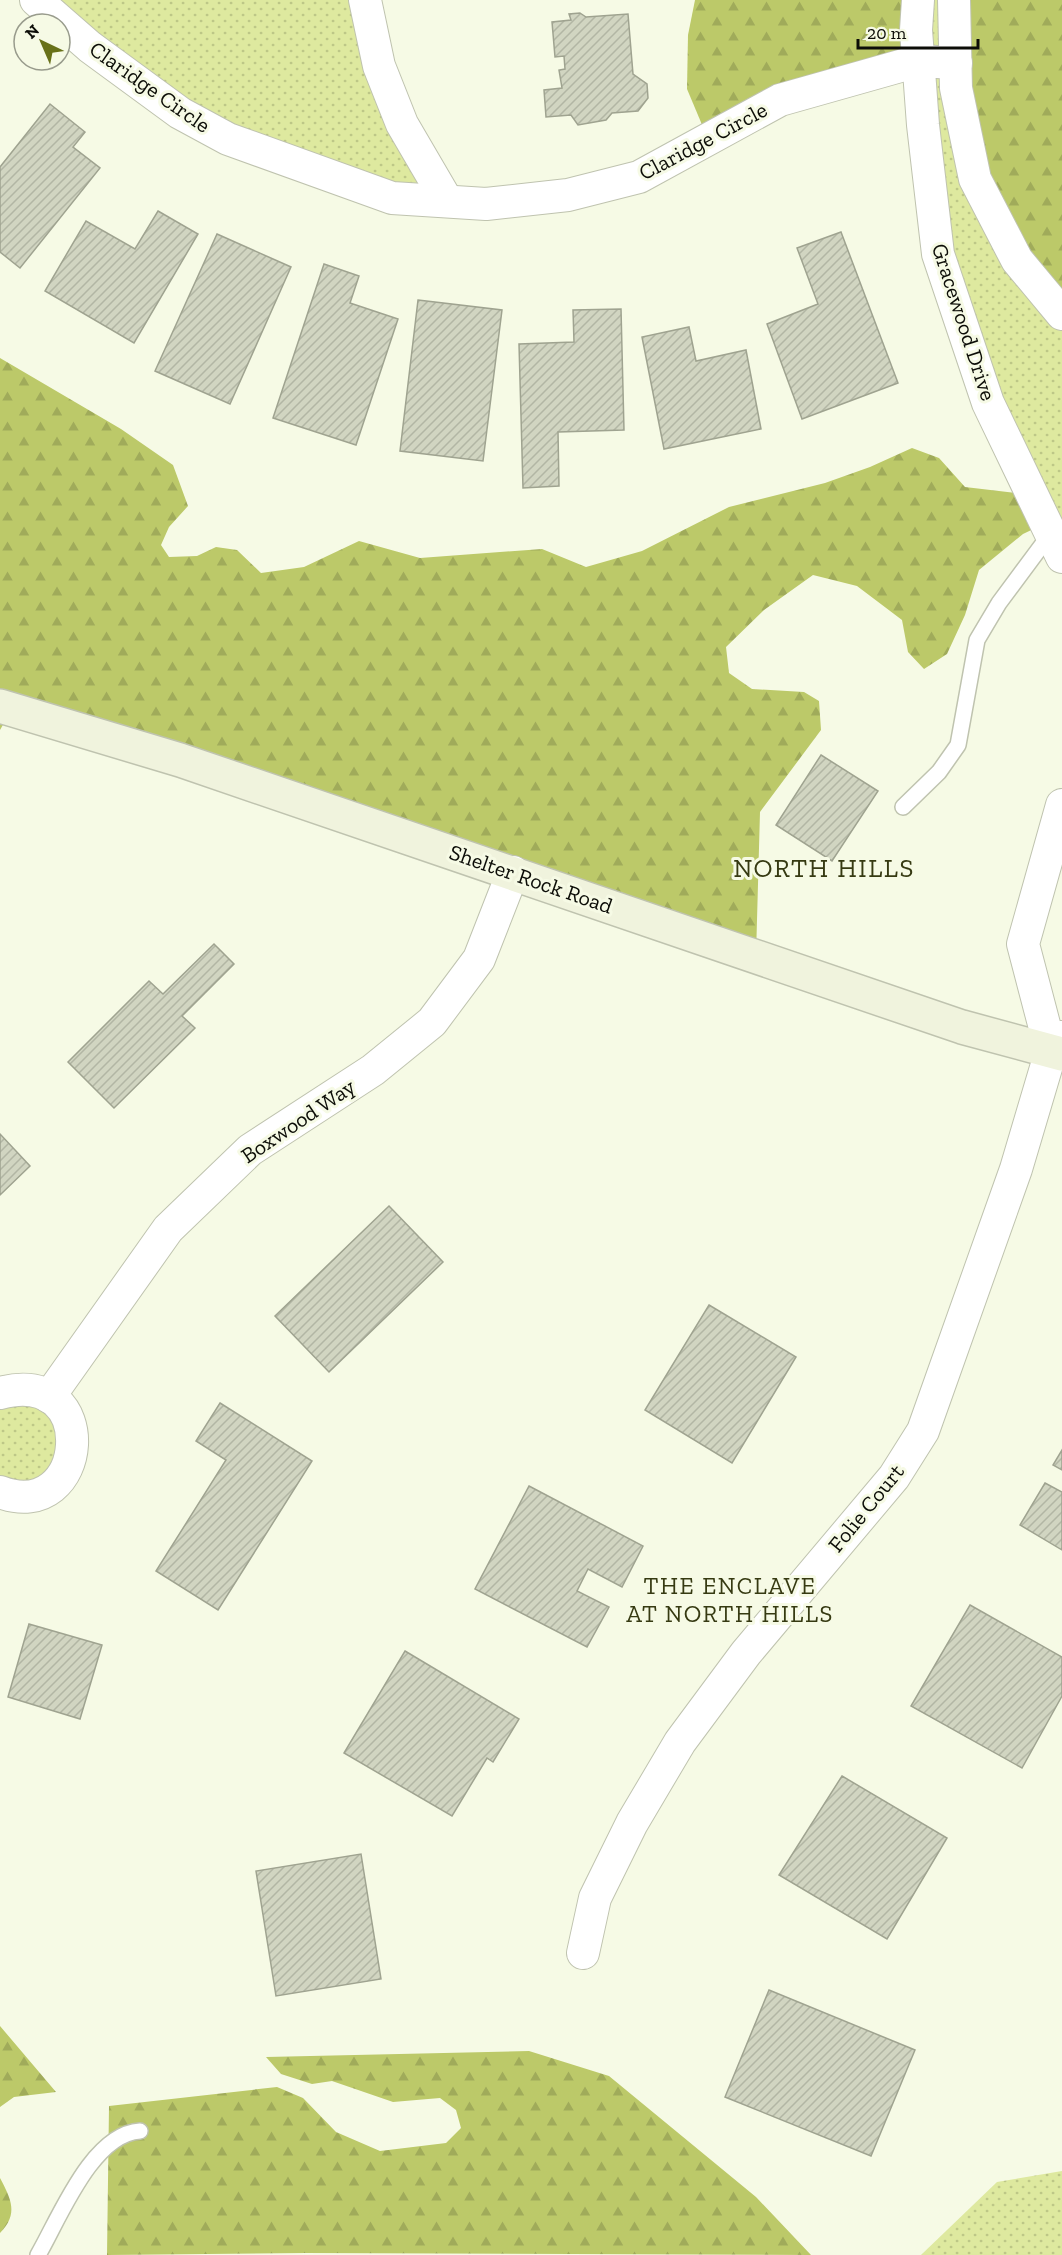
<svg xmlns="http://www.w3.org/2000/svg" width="1062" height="2255" viewBox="0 0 1062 2255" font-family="'Zilla Slab',serif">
<defs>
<pattern id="grass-dots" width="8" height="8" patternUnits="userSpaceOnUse" patternTransform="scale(1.5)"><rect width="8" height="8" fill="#dee99f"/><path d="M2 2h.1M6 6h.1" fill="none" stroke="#bdc787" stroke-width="1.8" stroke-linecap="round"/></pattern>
<pattern id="forest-firs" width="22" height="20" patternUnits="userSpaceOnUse" patternTransform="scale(1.5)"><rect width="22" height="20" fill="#bcc969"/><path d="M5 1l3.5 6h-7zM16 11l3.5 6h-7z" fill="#a0ab5a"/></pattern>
<pattern id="building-hatch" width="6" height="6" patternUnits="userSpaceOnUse" patternTransform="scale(1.5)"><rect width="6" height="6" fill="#d1d5c1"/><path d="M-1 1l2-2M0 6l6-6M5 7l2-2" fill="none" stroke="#b2b6a4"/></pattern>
</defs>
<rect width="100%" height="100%" fill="#f6fae5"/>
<g fill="url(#grass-dots)">
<polygon points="36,0 365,0 447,201 228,139"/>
<polygon points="918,0 954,0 1062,314 1062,557 938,254"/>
<polygon points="0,1393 57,1404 65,1472 0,1492"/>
<polygon points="1062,2171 1062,2255 921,2255 997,2182"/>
</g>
<g fill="url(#forest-firs)">
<polygon points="695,0 918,0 918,61 708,139 687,89 688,35"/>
<polygon points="954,0 1062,0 1062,314 975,179"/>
<polygon points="0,358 121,429 173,465 188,506 169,527 161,545 169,557 197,556 216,547 237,550 261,573 304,567 359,541 420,558 542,549 586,567 642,551 729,507 825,483 870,467 912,448 939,458 965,487 1032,495 1046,523 1023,534 979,570 965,615 947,654 924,669 908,652 902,620 857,586 813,575 764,610 726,647 729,673 752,689 804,692 819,701 821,730 760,812 756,956 12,709 0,730"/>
<polygon points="0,2026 56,2092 14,2097 0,2107"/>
<polygon points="529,2051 609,2076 756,2197 811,2255 306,2253 107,2255 109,2106 277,2087 303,2098 336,2132 380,2151 446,2143 461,2128 456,2110 440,2098 393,2102 332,2081 312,2084 281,2074 266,2057"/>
<path d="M0,2178C11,2199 19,2214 0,2233Z"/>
</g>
<g fill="url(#building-hatch)" stroke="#9fa390" stroke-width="1.5">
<polygon points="580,13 586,17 628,14 633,74 647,84 648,98 638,111 612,113 606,120 578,125 571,115 546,117 544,90 562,88 559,70 565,69 564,56 555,57 552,22 571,20 569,14"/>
<polygon points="50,104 85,132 73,147 100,168 20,268 0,252 0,167"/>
<polygon points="158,211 198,234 134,343 45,291 86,221 135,249"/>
<polygon points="841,232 898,383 802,419 767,324 818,304 797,248"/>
<polygon points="217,234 291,267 230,404 155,371"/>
<polygon points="324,264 359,276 350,303 398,319 356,445 273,418"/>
<polygon points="418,300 502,310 483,461 400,451"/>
<polygon points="621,309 624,430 558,432 559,486 523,488 519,344 574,342 573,310"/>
<polygon points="689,327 696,361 746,350 761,429 664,449 642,337"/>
<polygon points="821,755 878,791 832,861 776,825"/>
<polygon points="214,944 234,964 182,1016 195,1028 114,1108 68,1062 149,981 163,994"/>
<polygon points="0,1134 30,1166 0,1195"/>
<polygon points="389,1206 443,1262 329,1372 275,1316"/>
<polygon points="709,1305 796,1357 732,1463 645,1410"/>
<polygon points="220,1403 312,1461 218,1610 156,1571 226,1460 196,1441"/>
<polygon points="1062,1450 1062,1470 1053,1465"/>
<polygon points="1045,1483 1062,1492 1062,1550 1020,1525"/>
<polygon points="529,1486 643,1546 622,1587 588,1569 577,1591 609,1607 587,1647 475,1589"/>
<polygon points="970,1605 1062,1657 1062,1696 1022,1768 911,1706"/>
<polygon points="29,1624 102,1645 80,1719 8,1697"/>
<polygon points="405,1651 519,1719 493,1762 487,1758 452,1816 344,1753"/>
<polygon points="842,1776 947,1838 887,1939 779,1875"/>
<polygon points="361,1854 381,1979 276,1996 256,1871"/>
<polygon points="769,1990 915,2050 871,2156 725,2097"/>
</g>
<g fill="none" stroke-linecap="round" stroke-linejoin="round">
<g stroke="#bfc3af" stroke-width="18">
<g id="lane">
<polyline points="903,807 939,772 958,745 977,640 999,603 1051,533"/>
<path d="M38,2255C60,2217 92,2134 140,2131"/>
</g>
</g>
<g stroke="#bfc3af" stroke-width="34">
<g id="street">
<polyline points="36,0 90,47 180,113 228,139 392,198 486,204 568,195 639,177 780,100 918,61 956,63"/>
<polyline points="365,0 379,66 402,124 447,201"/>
<polyline points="918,0 916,30 923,125 938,254 988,403 1062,557"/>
<polyline points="954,0 956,88 975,179 1017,260 1062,314"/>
<polyline points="1051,1051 1023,944 1062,805"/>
<path d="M0,1393C103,1365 89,1526 0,1492"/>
<polyline points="49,1397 168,1229 250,1150 373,1070 432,1022 479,959 513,872"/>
<polyline points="583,1953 595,1898 632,1823 680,1742 746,1653 894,1477 923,1431 1016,1169 1051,1051 1062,1037"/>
</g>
</g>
<g stroke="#bfc3af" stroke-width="36">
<polyline id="secondary" points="0,706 180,760 962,1027 1062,1054"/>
</g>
<use href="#lane" stroke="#fff" stroke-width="15"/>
<use href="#street" stroke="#fff" stroke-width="32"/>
<use href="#secondary" stroke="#f0f3dd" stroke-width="33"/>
</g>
<g text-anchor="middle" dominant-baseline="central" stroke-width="6" stroke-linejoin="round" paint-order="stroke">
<g font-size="22" fill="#0c0d07" stroke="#f6fae5">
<text transform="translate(150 87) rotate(35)">Claridge Circle</text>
<text transform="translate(703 141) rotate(-28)">Claridge Circle</text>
<text transform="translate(964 322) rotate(72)">Gracewood Drive</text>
<text transform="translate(531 879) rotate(19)">Shelter Rock Road</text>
<text transform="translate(298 1121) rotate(-34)">Boxwood Way</text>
<text transform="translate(866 1508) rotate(-51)">Folie Court</text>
</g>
<g font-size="24" letter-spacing="1.5" fill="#363a12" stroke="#f6fae5">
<text x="730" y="1585">THE ENCLAVE<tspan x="730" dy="28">AT NORTH HILLS</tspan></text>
</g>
<g font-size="26" letter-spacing="1.5" fill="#363a12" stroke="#f6fae5">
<text x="824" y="868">NORTH HILLS</text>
</g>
</g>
<g transform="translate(42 42) rotate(316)"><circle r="28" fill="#f6fae5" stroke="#989b8c" stroke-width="1.5"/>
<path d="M0-4.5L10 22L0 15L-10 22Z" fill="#687119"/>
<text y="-9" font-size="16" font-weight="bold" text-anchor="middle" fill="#0c0d07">N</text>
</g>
<path d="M858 39v9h120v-9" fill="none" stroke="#0c0d07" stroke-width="3"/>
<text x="867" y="39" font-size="18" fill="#0c0d07" stroke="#f6fae5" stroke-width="4.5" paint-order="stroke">20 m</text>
</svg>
